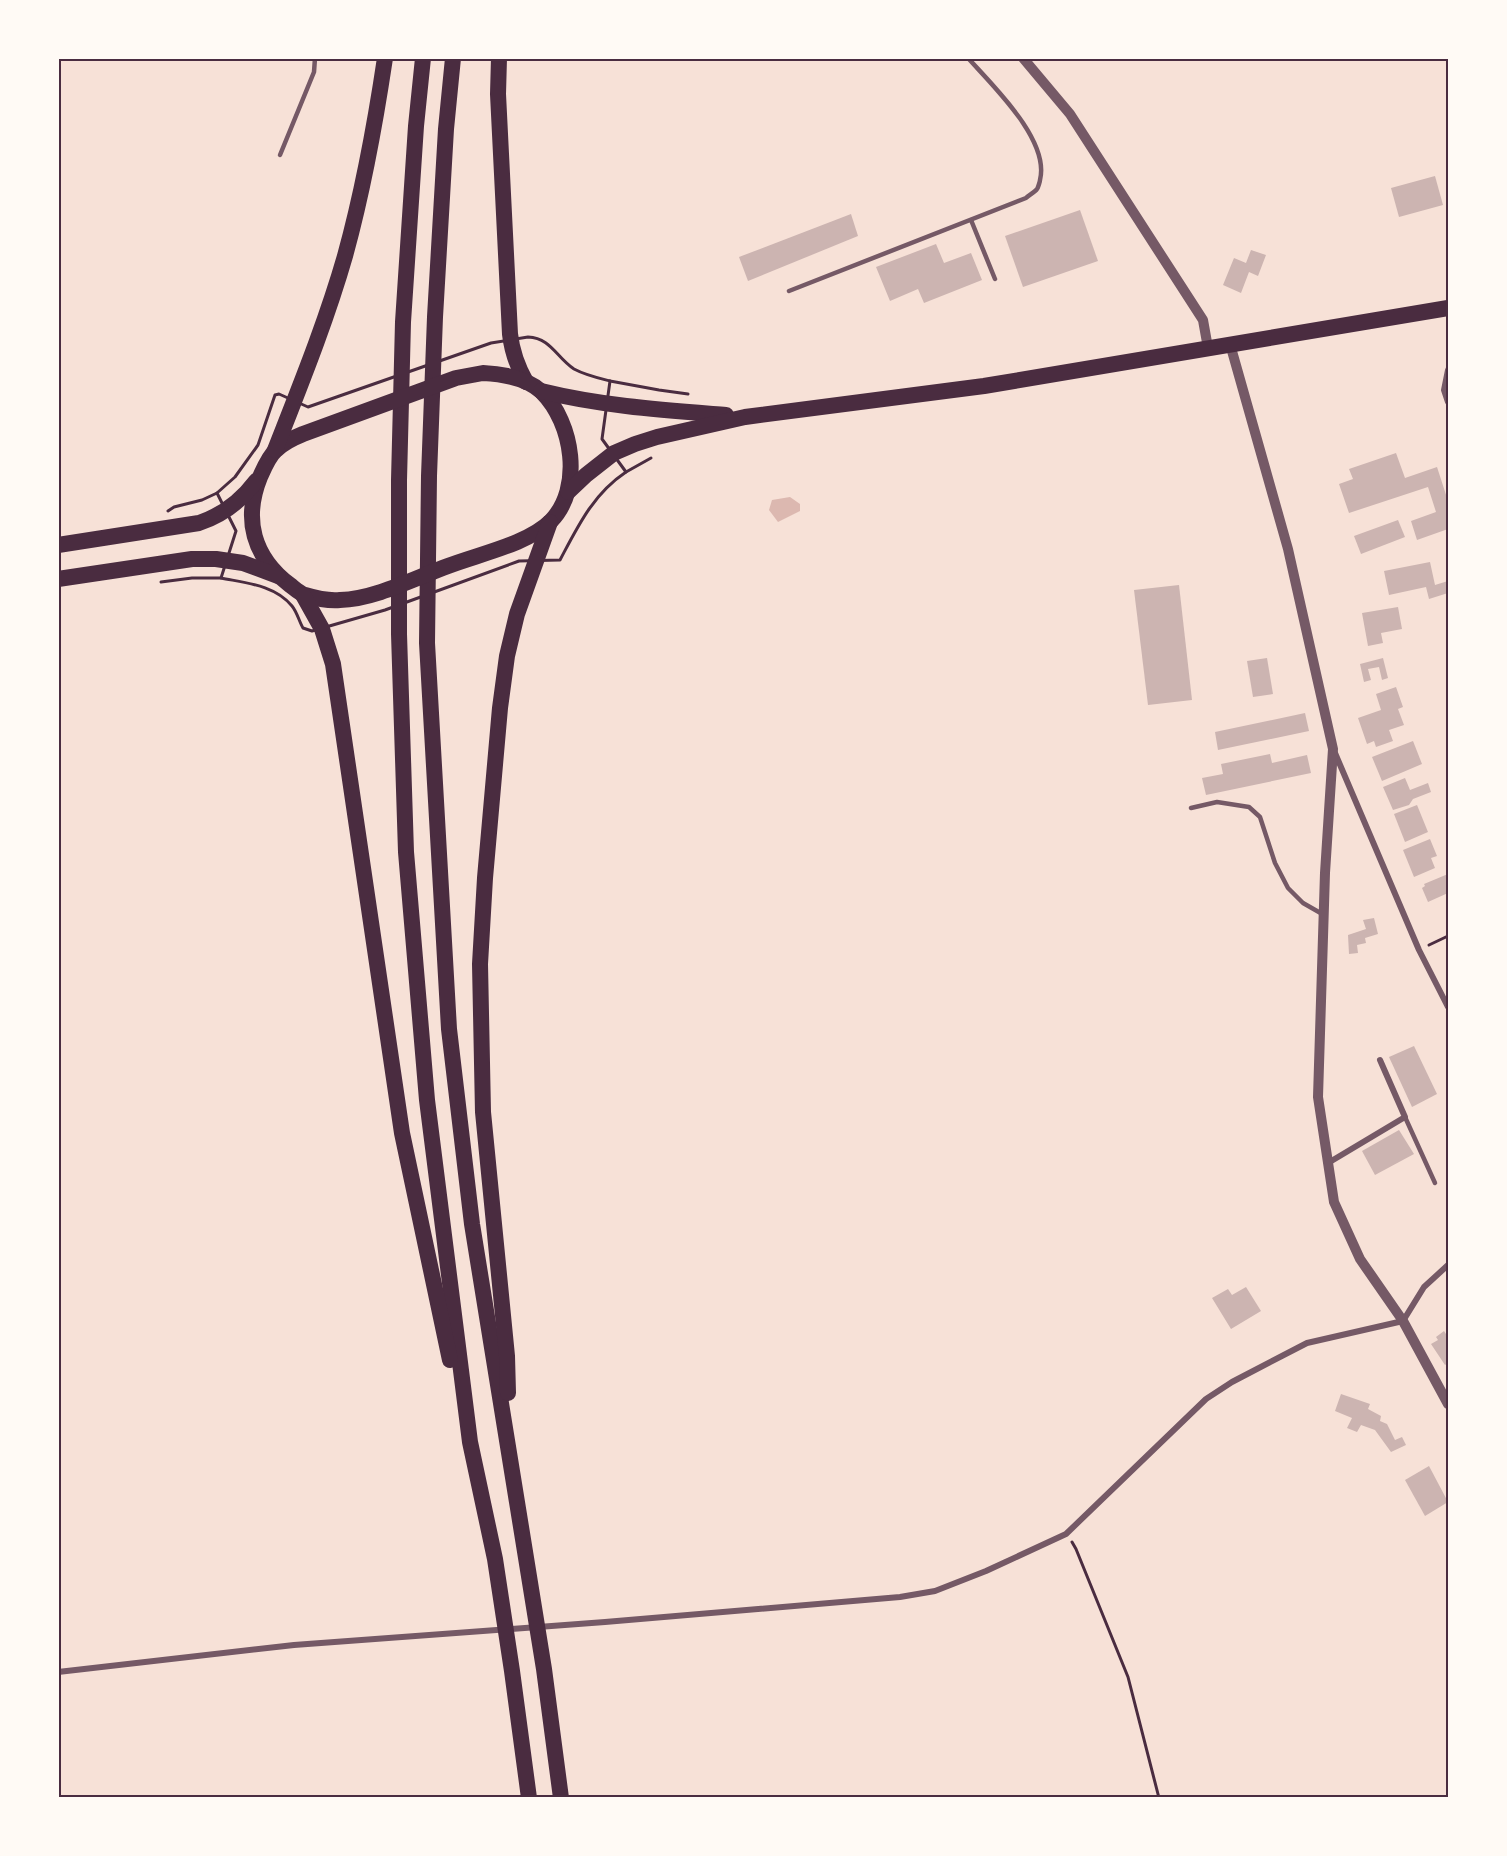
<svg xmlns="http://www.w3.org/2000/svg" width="1507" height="1856" viewBox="0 0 1507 1856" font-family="Helvetica,sans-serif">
<rect width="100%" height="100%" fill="#f7e1d7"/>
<polygon fill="#dcb8b0" points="790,497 800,504 800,511 778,522 769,510 772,500"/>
<g fill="#ccb4b1">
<polygon points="1435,176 1443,205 1399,217 1391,188"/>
<polygon points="1080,210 1098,261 1023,287 1005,236"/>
<polygon points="851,214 858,236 748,281 739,257"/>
<polygon points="936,244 944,263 971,253 982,280 924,303 918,289 890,301 876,267"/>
<polygon points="1251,250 1266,255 1258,276 1249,272 1241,293 1223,285 1234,258 1246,263"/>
<polygon points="1396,453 1405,478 1437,467 1448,501 1448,529 1417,540 1411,521 1436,512 1428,487 1349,513 1339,484 1353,479 1349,469"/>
<polygon points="1398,520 1405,537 1361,554 1354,536"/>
<polygon points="1430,562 1435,585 1448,581 1448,593 1429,599 1426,587 1389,595 1384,571"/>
<polygon points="1179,585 1192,700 1148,705 1134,590"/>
<polygon points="1398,607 1402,629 1381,633 1383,643 1368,646 1362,613"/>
<polygon points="1267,658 1273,694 1253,697 1247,661"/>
<polygon points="1383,658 1388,678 1382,680 1379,667 1368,669 1371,680 1364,682 1360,664"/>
<polygon points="1396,687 1403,707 1398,709 1404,725 1389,730 1393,741 1376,747 1374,741 1367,744 1358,718 1381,710 1376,694"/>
<polygon points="1305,713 1309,731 1218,750 1215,732"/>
<polygon points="1413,741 1422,764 1382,781 1372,757"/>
<polygon points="1270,754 1272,763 1307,755 1311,773 1206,795 1202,778 1223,774 1221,764"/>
<polygon points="1405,778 1410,790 1428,783 1431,792 1413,799 1409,805 1393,810 1383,787"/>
<polygon points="1417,805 1428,832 1405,842 1394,814"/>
<polygon points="1430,839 1437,856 1431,858 1435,868 1414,877 1403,850"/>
<polygon points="1448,874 1448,893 1428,902 1422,888 1425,886 1424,884"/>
<polygon points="1374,918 1378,934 1365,938 1366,943 1357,945 1358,953 1349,954 1348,935 1366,929 1363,920"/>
<polygon points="1414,1046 1437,1094 1412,1107 1389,1057"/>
<polygon points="1399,1130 1414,1154 1375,1175 1362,1151"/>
<polygon points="1246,1287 1261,1311 1231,1329 1212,1298 1228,1289 1232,1295"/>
<polygon points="1444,1331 1446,1334 1448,1332 1448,1363 1445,1365 1431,1344 1438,1340 1436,1337"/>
<polygon points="1341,1394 1370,1404 1368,1409 1381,1416 1380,1421 1387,1424 1395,1440 1402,1437 1406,1445 1391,1452 1375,1430 1361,1425 1357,1432 1347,1428 1352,1418 1335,1411"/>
<polygon points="1429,1466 1448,1502 1425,1516 1405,1480"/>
</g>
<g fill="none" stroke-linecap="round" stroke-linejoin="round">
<g stroke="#4a2c40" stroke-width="3">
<path d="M528,337C551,338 556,357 574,369C585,375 598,378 610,381L602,439L626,472C593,494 578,526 560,560L519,561L385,610L312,631L303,628C299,621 297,612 292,606C275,585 246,583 221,578L236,531L217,493L235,477L258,445L275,395L279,394L308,407L491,343Z"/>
<polyline points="610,381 659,390 688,394"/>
<polyline points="626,472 651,458"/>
<polyline points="168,511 174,507 202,500 217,493"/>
<polyline points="161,582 192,578 221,578"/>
<polyline points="1429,945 1448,936"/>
<polyline points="1072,1542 1076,1549 1128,1677 1159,1798"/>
</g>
<g stroke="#755966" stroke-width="4.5">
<polyline points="280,155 314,72 315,58"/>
<polyline points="971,220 995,279"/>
<path d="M789,291L1026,198C1029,195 1035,192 1037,189C1038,188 1040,181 1040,180C1050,140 993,86 968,58"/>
<polyline points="1191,808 1217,802 1249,807 1260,817 1275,863 1288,888 1303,903 1324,915"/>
<polyline points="1405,1117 1435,1183"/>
</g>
<g stroke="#755966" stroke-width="6">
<polyline points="1448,370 1444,390 1448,402"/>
<polyline points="1335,753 1419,950 1448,1007"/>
<polyline points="1328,1163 1405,1117 1380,1060"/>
<polyline points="58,1672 294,1645 605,1622 900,1597 935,1591 986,1571 1066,1534 1206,1399 1232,1382 1307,1343 1403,1321 1424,1287 1448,1265"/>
</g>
<g stroke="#755966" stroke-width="10">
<polyline points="1023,58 1070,114 1203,320 1208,348"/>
<polyline points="1230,344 1288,549 1333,749 1325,873 1318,1097 1334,1202 1360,1259 1403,1321 1448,1404"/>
</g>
<g stroke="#4a2c40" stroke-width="16">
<polyline points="423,58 416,126 403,322 399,480 399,634 406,852 427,1100 470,1442 495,1559 512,1671 529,1798"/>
<polyline points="453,58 446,129 435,317 429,476 427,643 449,1029 472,1224 544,1669 561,1798"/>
<path d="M499,58L498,94L510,334C512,352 517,366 526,382"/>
<path d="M483,373C503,374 527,378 542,392C573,423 583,488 551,521C528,544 479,554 448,566C415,578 375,599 340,600C330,601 315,598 305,595C299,593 294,588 290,585C253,557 243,519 260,477C264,468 269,456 276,450C284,442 293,438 303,434L456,378Z"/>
<path d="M541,391C602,406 663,410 726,415"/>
<path d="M275,450C300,386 326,322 345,256C363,191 375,125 385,58"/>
<polyline points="568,492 586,475 614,453 635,444 657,437 745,417 984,386 1448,308"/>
<path d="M58,545L199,523C223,515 241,501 256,481"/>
<polyline points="58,579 192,559 216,559 243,563 278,576"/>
<polyline points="303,595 322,629 333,664 402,1133 450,1360"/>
<polyline points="508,1393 507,1356 483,1112 480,964 485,878 500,708 507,656 517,614 550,522"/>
</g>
</g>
<rect width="1507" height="1856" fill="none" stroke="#fffaf5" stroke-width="120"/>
<rect x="60" y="60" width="1387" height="1736" fill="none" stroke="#4a2c40" stroke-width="2"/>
</svg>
